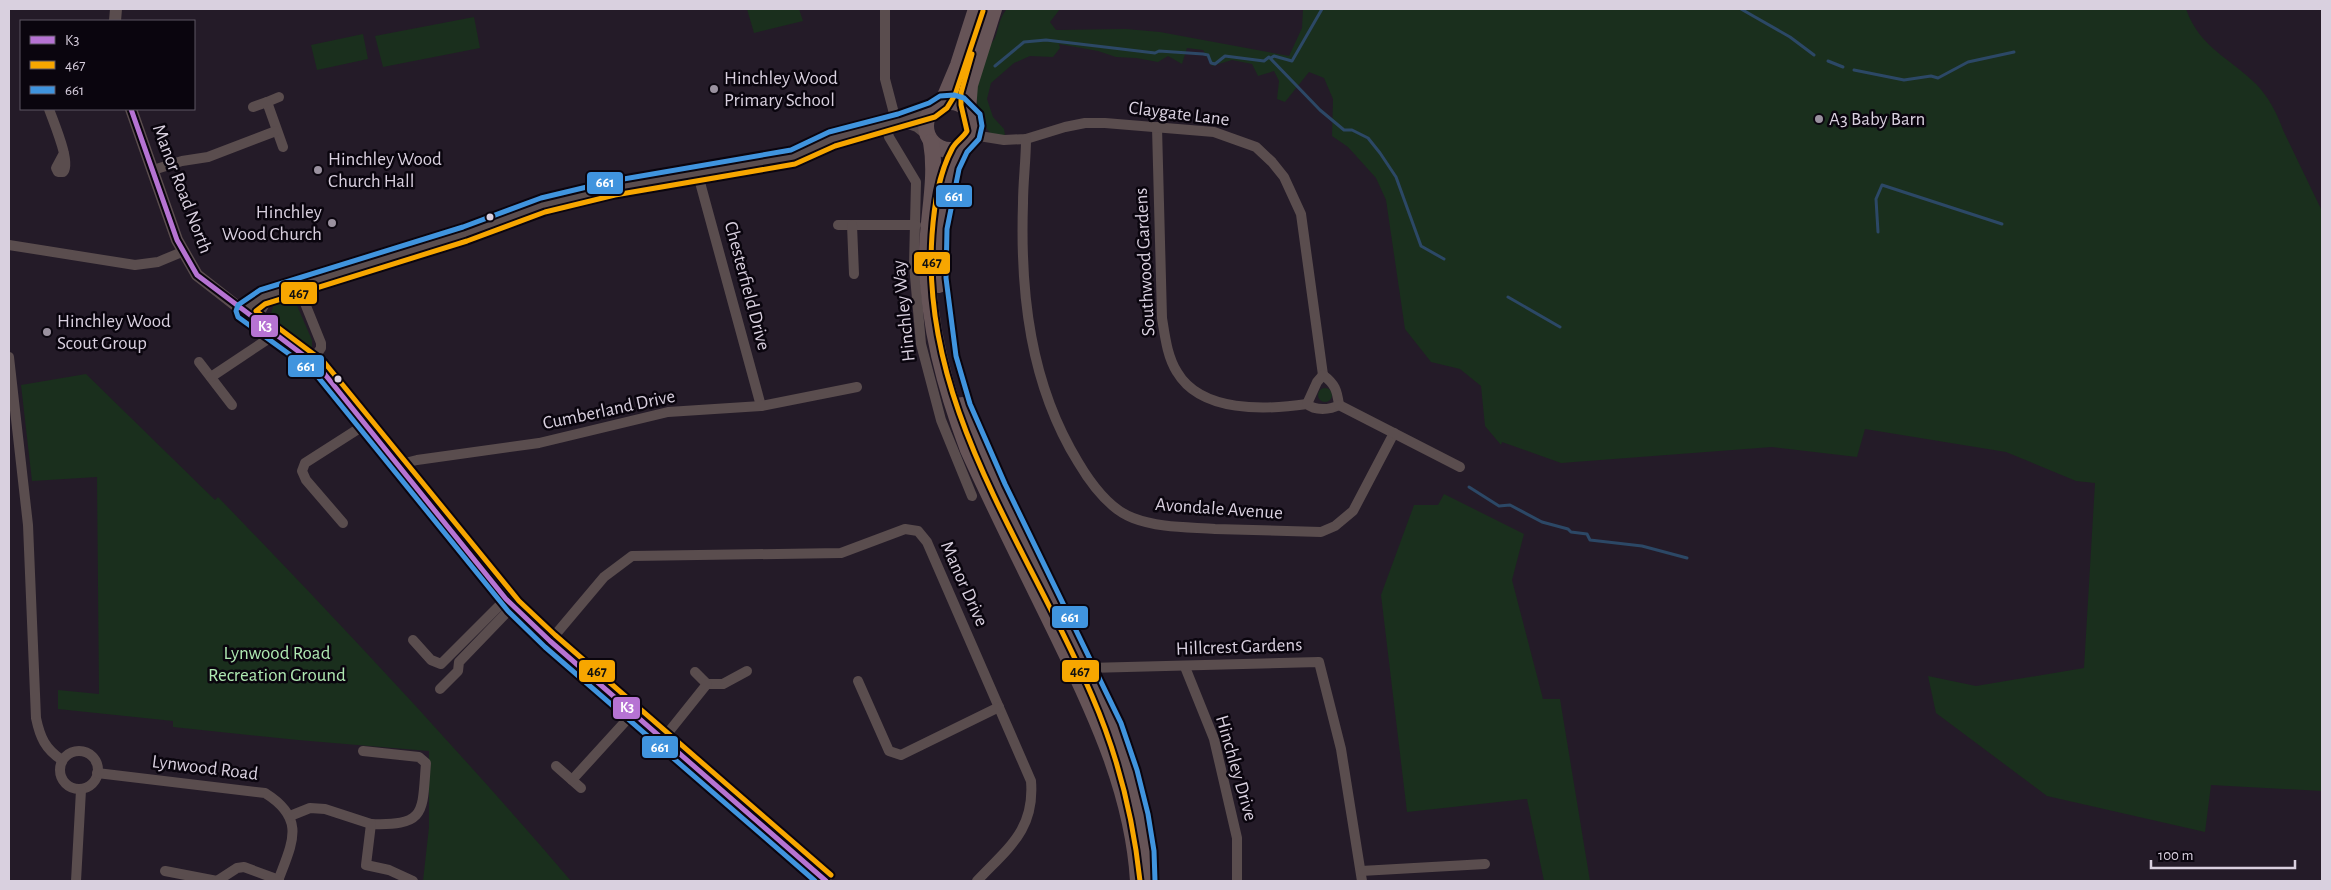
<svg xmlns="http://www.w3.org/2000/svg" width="2331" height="890" viewBox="0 0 2331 890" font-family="'Alegreya Sans',sans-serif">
<rect width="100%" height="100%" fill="#241b28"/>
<g fill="#1a2f1d">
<polygon points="747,9 799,9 803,21 754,33"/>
<path d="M1060,9L1050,22L1056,30L1126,29L1160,32L1289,56L1302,28L1303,9H2186C2200,48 2229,57 2256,84C2268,96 2278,115 2283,130L2322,211V791L2211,785L2205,832L2047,796L1936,713L1928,676L1976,686L2084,668L2095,483L2076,481L2006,452L1865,429L1857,457L1772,447L1561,463L1502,442L1501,445L1485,426L1481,386L1460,369L1431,362L1405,329L1386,200L1376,178L1348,147L1332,136L1333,99L1324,78L1309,72L1285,102L1277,99L1279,81L1274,71L1258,76L1252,64L1232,60L1212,66L1203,50L1187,48L1182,64L1168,56L1158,62L1136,58L1116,57L1098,51L1059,44L1060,48L1053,57L1030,56L1014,63L991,83L987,99L993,117L1004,129L1005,135H992C970,111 974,79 986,51C988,46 993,42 995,38C999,27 999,19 1006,10Z"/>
<polygon points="474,17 480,48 383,67 375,36"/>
<polygon points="363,34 368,59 317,70 311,45"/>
<polygon points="291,298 295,301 312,340 312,347 309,349 306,349 274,323 270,318 273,306"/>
<path d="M86,374L215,500L218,497C339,622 458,749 571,881H423L429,827V751L298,740L173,727V721L58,709V690L99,694L97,477L32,481L21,385Z"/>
<circle cx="1325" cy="395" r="7"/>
<polygon points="1444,494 1524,534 1512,580 1543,699 1560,699 1590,881 1544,881 1527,799 1407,812 1381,595 1414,505 1438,505"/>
</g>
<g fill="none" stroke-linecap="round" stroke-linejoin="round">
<g stroke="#2c4866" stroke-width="3">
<polyline points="1741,9 1790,37 1814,55"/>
<polyline points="1271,58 1274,56 1292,61 1322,9"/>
<polyline points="1828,61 1843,67"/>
<polyline points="995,66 1024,42 1046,40 1155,53 1159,51 1203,54 1208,55 1211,63 1215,64 1225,56 1264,61 1269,57 1320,110 1344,130 1352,130 1368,138 1380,153 1396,177 1421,246 1444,259"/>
<polyline points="1854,70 1904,80 1931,76 1938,78 1968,62 2014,52"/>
<polyline points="1878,232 1876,199 1882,185 2002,224"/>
<polyline points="1508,297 1560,327"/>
<polyline points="1469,487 1499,506 1510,505 1542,522 1568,529 1571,532 1587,534 1590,540 1642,546 1687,558"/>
</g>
<g stroke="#5a4d4e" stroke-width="10">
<polyline points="885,9 885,79 896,121"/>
<polyline points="267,102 279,97"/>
<polyline points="253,107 267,102 283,147"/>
<path d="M49,109C53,121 72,164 63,172H58L56,168L64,153"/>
<polyline points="900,121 917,127 927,135"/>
<polyline points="886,124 889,137 916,182 914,265 921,344 941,420 972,496"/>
<path d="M1157,127L1162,318C1165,336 1167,356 1177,372C1201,413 1266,410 1307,404"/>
<polyline points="973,135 1004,140 1026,139 1065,127 1085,123 1105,123 1214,132 1256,147 1272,162 1284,177 1301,214 1323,375"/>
<path d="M1026,139C1026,160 1023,182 1023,203C1020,293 1030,384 1078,462C1091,484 1109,509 1133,518C1159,528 1188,527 1215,529C1251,530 1286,531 1321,532L1335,526L1353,511L1394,433"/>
<polyline points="153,170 182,161 208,157 276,131"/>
<polyline points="698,175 761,406"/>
<polyline points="838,225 916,225"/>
<polyline points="852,225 854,274"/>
<polyline points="9,245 135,265 158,262 182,252"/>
<polyline points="298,286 321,343 321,348 312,361"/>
<polyline points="243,311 262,297 465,234 543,205 613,188 793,157 832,139 932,110"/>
<polyline points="255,321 270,295"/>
<path d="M9,357L28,525L36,718C40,737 45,749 62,760"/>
<polyline points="199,362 232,405"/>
<path d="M1323,375C1335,384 1337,390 1339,405C1330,410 1315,411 1307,404L1317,382Z"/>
<polyline points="211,377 274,335"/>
<polyline points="1339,405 1460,467"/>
<polyline points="400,467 409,462 417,460 539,443 668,412 761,406 857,387"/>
<polyline points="343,523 306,480 302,471 305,463 366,424"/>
<polyline points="413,640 431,660 441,664 506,599"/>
<path d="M550,641L604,577L632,556L841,553L905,529L918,531L927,542L1031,781C1035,830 1008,848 977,881"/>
<polyline points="1185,667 1214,739 1237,838 1237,881"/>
<polyline points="1088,668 1319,662 1341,749 1362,881"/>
<polyline points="695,672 707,684 723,684 747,671"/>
<polyline points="858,681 889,751 901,755 999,707"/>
<polyline points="440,689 458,671 459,662 513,606"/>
<polyline points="663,739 707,684"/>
<path d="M363,751L419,757L426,763C422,812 427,826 371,824"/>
<circle cx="79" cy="770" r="19"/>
<polyline points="556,766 581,788"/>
<path d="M97,773L265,793C307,819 292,843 278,881"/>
<polyline points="572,780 633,713"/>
<polyline points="290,816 310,808 325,809 371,824 366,865 389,870 413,881"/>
<polyline points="165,871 217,881"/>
<polyline points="1361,871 1485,864"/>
<polyline points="76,881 81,790"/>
<polyline points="217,881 237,868 244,867 279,880"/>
</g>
<g stroke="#5a4d4e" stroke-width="12">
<polyline points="115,21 116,9"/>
<polyline points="131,109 177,240 197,275 265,328 319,367 506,599 550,641 826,881"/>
</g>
<g stroke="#665457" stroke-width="16">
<circle cx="950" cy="126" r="24"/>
<polyline points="942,103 958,65 976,9"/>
<polyline points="968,110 970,85 994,9"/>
<path d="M931,142C938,181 926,221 927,260C928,326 945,388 968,450C997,514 1029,577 1060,641C1097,717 1133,796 1138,881"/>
<path d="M939,285C935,241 941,189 961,148"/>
<path d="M962,405C1022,564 1139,707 1148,881"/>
</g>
<g stroke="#0a050e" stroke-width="9">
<polyline id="bus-1" points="131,109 177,240 197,275 319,367 506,599 550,641 826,881"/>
</g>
<g stroke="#0a050e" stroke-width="9">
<g id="bus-2">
<path d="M972,54L961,93V105L967,131C963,138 955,142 952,149C938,175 934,207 932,235C920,406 1028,546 1092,696C1118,756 1133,816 1140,881"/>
<polyline points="831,875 555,635 519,601 324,362 256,311 265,304 467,241 545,212 615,195 795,164 835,146 935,117 947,108 955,95 983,11"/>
</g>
</g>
<g stroke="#0a050e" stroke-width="9">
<polyline id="bus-3" points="815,881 545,647 508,611 314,372 238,317 236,311 238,305 260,290 463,227 541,198 612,181 791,150 829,132 898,114 929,103 940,96 954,95 964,98 980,114 982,126 979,139 967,152 959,169 947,229 946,278 956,356 970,404 1005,484 1121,723 1137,770 1148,814 1154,851 1155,881"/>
</g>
<use href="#bus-1" stroke="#b673d3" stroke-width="5"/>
<use href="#bus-2" stroke="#f7a600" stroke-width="5"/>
<use href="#bus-3" stroke="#4094de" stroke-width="5"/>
</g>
<g fill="#9a919f" stroke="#0a050e" stroke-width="2">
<circle cx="714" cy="89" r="5"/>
<circle cx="1819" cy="119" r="5"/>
<circle cx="318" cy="170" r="5"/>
<circle cx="332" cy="223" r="5"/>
<circle cx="47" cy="332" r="5"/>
</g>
<g fill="#d9d0df" stroke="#0a050e" stroke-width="2">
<circle cx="490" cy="217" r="4.5"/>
<circle cx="338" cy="379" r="4.5"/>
</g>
<g text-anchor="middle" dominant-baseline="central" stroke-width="5" stroke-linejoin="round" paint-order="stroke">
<g font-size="19" fill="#d9d0df" stroke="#0a050e" text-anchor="start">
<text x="724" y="78">Hinchley Wood<tspan x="724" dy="22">Primary School</tspan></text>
<text x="1829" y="119">A3 Baby Barn</text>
<text x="328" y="159">Hinchley Wood<tspan x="328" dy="22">Church Hall</tspan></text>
<text x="322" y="212" text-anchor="end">Hinchley<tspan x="322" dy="22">Wood Church</tspan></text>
<text x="57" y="321">Hinchley Wood<tspan x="57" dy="22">Scout Group</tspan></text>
</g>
<g font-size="19" fill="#d9d0df" stroke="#0a050e">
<text transform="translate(1179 114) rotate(7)">Claygate Lane</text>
<text transform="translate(182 189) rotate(69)">Manor Road North</text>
<text transform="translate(1145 262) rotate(-93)">Southwood Gardens</text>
<text transform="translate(747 286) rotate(75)">Chesterfield Drive</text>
<text transform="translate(904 311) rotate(-96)">Hinchley Way</text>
<text transform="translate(609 410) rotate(-12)">Cumberland Drive</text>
<text transform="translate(1219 509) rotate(4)">Avondale Avenue</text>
<text transform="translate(964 584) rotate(66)">Manor Drive</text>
<text transform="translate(1239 647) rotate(-2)">Hillcrest Gardens</text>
<text transform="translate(205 768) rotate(7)">Lynwood Road</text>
<text transform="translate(1236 768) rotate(74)">Hinchley Drive</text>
</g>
<g font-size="19" fill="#aee8b1" stroke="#0a050e">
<text x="277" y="653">Lynwood Road<tspan x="277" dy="22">Recreation Ground</tspan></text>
</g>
</g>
<g stroke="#0a050e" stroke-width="2">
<rect x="586" y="171" width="38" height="24" rx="5" fill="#4094de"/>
<rect x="935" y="184" width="38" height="24" rx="5" fill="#4094de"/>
<rect x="913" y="251" width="38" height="24" rx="5" fill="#f7a600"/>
<rect x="280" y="281" width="38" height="24" rx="5" fill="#f7a600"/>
<rect x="250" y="314" width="29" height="24" rx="5" fill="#b673d3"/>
<rect x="287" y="354" width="38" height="24" rx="5" fill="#4094de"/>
<rect x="1051" y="605" width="38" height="24" rx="5" fill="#4094de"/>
<rect x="1061" y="659" width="39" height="24" rx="5" fill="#f7a600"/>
<rect x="578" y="659" width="38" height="24" rx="5" fill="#f7a600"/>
<rect x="612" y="696" width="29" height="24" rx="5" fill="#b673d3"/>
<rect x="641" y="735" width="38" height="24" rx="5" fill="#4094de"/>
</g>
<g font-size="14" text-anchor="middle" font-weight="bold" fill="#fff">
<text x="605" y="187">661</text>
<text x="954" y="201">661</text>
<text x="265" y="331">K3</text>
<text x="306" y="371">661</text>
<text x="1070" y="622">661</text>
<text x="627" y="712">K3</text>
<text x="660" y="752">661</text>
</g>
<g font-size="14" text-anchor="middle" font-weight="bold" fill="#111">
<text x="932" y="267">467</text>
<text x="299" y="298">467</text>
<text x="1080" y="676">467</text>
<text x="597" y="676">467</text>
</g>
<rect width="2331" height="890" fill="none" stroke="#d9d0df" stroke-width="20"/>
<rect x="20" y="20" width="175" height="90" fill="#0a050e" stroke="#5d5662"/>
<rect x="30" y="36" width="25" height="8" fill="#b673d3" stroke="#5d5662"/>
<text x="65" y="45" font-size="15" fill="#d9d0df">K3</text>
<rect x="30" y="61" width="25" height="8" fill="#f7a600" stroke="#5d5662"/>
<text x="65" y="70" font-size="15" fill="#d9d0df">467</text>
<rect x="30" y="86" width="25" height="8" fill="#4094de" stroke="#5d5662"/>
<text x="65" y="95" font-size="15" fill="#d9d0df">661</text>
<path d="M2151 860v8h144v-8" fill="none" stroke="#d9d0df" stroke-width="2.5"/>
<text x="2158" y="860" font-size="15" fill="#d9d0df" stroke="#0a050e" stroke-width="4" paint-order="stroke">100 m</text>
</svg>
